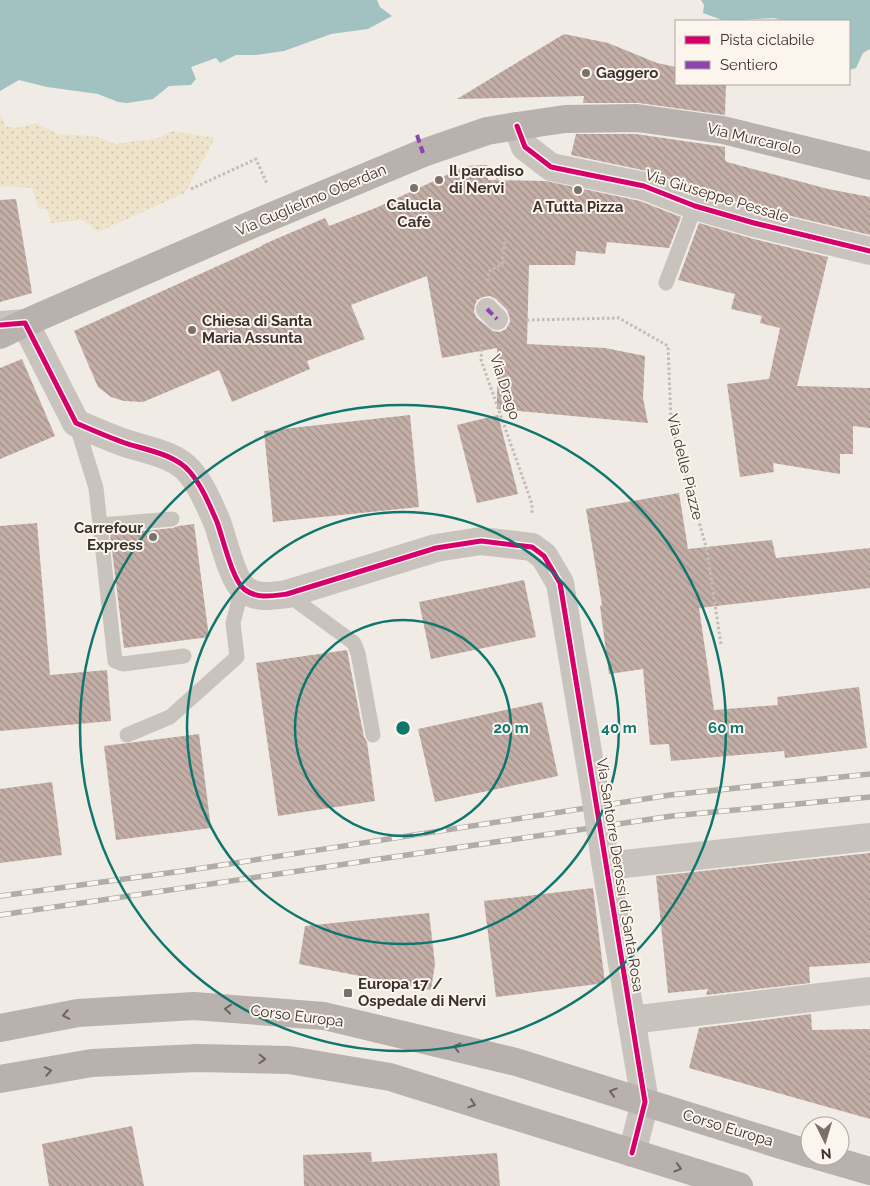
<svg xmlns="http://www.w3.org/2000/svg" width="870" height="1186" viewBox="0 0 870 1186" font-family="Raleway,sans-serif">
<defs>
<pattern id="sand-dots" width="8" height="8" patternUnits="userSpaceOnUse" patternTransform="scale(1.25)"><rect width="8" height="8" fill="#efe3cc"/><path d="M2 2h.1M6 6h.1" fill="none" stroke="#cec3af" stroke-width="1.8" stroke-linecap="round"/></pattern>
<pattern id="building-back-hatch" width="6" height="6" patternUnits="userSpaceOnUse" patternTransform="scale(1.25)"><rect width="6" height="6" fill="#c3afa7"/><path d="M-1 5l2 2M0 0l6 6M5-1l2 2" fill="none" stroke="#a08f88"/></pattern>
</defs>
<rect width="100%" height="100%" fill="#f0ebe5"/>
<polygon fill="url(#sand-dots)" points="0,113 5,126 16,128 36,123 58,134 94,136 115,144 158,138 173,131 215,138 185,193 98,232 83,220 51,223 47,210 39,208 32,188 0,186"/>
<g fill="#a1c2c1">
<polygon points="0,0 377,0 380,7 392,16 368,29 331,34 284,51 256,55 236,55 220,63 216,58 191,67 196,79 191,85 169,86 153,99 127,103 118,102 98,94 47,87 19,80 0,91"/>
<polygon points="701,0 870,0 870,49 863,53 856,68 849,70 849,21 785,21 774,18 725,21 703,13 704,5"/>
</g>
<g fill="url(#building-back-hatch)" fill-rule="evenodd">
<polygon points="564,34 608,43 657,63 676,67 676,84 726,84 725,115 639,103 583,103 584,96 457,99"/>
<polygon points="576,134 636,134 725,147 725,160 727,162 828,189 870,197 870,235 758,208 700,191 647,171 571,155"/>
<path d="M487,165L488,180L546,181L640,201L681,217L669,248L607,242L605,254L576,251L575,265H529L527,344L605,348L645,356L643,398L648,423L497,409V348L442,358L427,276L351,305L365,339L307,361L310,369L232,402L219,370L143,402L124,401L111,397L98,387L74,331L262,246V245L325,218L329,226L378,207L466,166ZM483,297L490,296L496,299L507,310L509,315L510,322L506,329L500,332L493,331L477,318L474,312L475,305L477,300Z"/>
<polygon points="16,199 32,293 0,302 0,200"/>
<polygon points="699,223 750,238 828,257 797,386 870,388 870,428 853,426 853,454 840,454 840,474 773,463 774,472 740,477 727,384 769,379 780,328 760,323 762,316 731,309 735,294 678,280"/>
<polygon points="22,359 55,436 0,459 0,368"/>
<polygon points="410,415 419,507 273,522 264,431"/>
<polygon points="498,415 518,494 477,503 457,425"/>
<polygon points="679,493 688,549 772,540 776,558 870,548 870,588 699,608 714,710 778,705 777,697 859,687 867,748 785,758 784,751 671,761 669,744 650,745 643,669 609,674 600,606 602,605 586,509"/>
<polygon points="37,523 50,675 107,670 111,721 0,731 0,526"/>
<polygon points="194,524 209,637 124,648 110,534 173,528 178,526"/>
<polygon points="524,580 536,637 431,659 419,602"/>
<polygon points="347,650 364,737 367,742 375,801 278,816 256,663"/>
<polygon points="542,702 558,776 435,802 418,729"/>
<polygon points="199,734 211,828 116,840 104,746"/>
<polygon points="52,782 62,855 0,863 0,789"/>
<polygon points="870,853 870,963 809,967 810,983 706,995 708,989 668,993 656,876"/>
<polygon points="593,888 605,983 496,997 484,901"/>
<polygon points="429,913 435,964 431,990 299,964 305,926"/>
<polygon points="811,1014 812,1030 870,1029 870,1119 689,1068 699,1028"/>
<polygon points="132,1126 144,1186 49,1186 42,1144"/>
<polygon points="371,1152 372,1162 497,1153 500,1186 304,1186 303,1155"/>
</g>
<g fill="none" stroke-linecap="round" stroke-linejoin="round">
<g stroke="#c2bbb6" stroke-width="3" stroke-dasharray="2.5 2.5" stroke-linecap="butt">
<polyline points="191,189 256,159 267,184"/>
<polyline points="498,196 497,176 506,171"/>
<polyline points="488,281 488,272 502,264 505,239"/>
<polyline points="527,320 619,318 668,346 671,422 707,550 721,645"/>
<polyline points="482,344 481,360 532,504 532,514"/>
</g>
<g stroke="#c9c3be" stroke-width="15">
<polyline points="666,283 695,206"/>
<polyline points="76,423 96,488 115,661 123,664 184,656"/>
<polyline points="101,525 172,519"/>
<polyline points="287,594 354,643 358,653 373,735"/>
<polyline points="127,735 170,717 237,657 233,623 242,588"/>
</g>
<polyline stroke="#c9c3be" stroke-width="22" points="487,309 497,319"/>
<g stroke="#c9c3be" stroke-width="28">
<polyline points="517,126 525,147 551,167 644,186 695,206 754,223 870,251"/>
<path d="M1,325L25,323L76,423C92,430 108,437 125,443C146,450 175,454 190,472C202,486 210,506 217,522C223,538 232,579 244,589C256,599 272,596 287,594L436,548L481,541L532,547L544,556L560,583L594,788"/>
<polyline points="605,861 645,1102 632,1153"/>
<polyline points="606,866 870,837"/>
<polyline points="631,1020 870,991"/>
</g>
<g stroke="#b8b1ad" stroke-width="28">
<polyline points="0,335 25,323 246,227 423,153 487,131 517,126 565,119 637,118 723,130 870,166"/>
<polyline points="0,1028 78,1013 194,1006 324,1016 516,1062 810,1154"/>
<polyline points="0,1079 92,1063 197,1058 289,1060 390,1077 739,1186"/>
<polyline points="818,1156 870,1171"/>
</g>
<g stroke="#b1aca8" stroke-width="5.5">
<g id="rail">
<polyline points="0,896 190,870 670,795 870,774"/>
<polyline points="0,915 672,816 870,797"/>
</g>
</g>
<use href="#rail" stroke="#fbf5ee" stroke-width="4" stroke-dasharray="11" stroke-linecap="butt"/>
<polyline stroke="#c9c3be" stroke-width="28" points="594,788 605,861"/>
<g stroke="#8e44ad" stroke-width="4" stroke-dasharray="8 4" stroke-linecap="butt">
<polyline points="417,135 423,153"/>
<polyline points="487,309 497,319"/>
</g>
<g stroke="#fbf5ee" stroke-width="8">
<g id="cycleway">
<polyline points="517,126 525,147 551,167 644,186 695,206 754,223 870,251"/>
<path d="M0,325L25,323L76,423C92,430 108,437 125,443C146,450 175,454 190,472C202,486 210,506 217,522C223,538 232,579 244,589C256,599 272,596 287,594L436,548L481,541L532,547L544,556L560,583L645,1102L632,1153"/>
</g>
</g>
<use href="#cycleway" stroke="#d6006c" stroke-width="5"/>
</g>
<defs><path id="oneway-chevron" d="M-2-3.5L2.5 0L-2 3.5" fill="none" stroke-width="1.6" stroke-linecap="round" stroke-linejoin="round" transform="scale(1.25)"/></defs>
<g stroke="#6d645f">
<use href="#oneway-chevron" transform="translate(228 1009) rotate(-176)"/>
<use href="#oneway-chevron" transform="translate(66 1015) rotate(169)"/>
<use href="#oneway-chevron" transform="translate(457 1047) rotate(-166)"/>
<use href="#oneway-chevron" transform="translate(262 1059) rotate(2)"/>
<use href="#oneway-chevron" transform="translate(48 1071) rotate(-10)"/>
<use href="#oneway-chevron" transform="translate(613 1092) rotate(-163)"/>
<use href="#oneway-chevron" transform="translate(472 1104) rotate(18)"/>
<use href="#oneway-chevron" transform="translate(678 1168) rotate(17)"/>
</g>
<g fill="none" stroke="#0f766e" stroke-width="2.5">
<circle cx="403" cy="728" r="108"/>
<circle cx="403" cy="728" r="216"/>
<circle cx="403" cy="728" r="323"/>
</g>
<g fill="#7a716c" stroke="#fbf5ee" stroke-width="2">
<circle cx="586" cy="73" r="5"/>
<circle cx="439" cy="180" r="5"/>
<circle cx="414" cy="188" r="5"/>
<circle cx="578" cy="190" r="5"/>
<circle cx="192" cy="330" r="5"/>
<circle cx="153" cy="537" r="5"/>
<rect x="343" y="988" width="10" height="10" rx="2.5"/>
</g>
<g text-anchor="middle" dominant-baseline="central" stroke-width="4" stroke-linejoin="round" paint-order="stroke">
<g font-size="15" font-weight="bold" fill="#3b302b" stroke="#fbf5ee" text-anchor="start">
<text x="596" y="73">Gaggero</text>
<text x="449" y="171">Il paradiso<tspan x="449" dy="17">di Nervi</tspan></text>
<text x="414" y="205" text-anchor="middle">Calucla<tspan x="414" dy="17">Cafè</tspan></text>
<text x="578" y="207" text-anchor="middle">A Tutta Pizza</text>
<text x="202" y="321">Chiesa di Santa<tspan x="202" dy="17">Maria Assunta</tspan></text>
<text x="143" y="528" text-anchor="end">Carrefour<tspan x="143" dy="17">Express</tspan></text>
<text x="358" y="984">Europa 17 /<tspan x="358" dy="17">Ospedale di Nervi</tspan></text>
</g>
<g font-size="15" fill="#3b302b" stroke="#fbf5ee">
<text transform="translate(754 139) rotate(13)">Via Murcarolo</text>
<text transform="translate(717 196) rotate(17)">Via Giuseppe Pessale</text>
<text transform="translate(311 200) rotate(-23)">Via Guglielmo Oberdan</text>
<text transform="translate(505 387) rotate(72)">Via Drago</text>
<text transform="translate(685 467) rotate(76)">Via delle Piazze</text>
<text transform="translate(620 875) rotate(81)">Via Santorre Derossi di Santa Rosa</text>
<text transform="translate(297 1016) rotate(7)">Corso Europa</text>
<text transform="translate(728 1128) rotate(17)">Corso Europa</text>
</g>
</g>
<circle cx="403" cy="728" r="8" fill="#0f766e" stroke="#fbf5ee" stroke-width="2.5"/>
<g font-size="15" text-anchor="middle" font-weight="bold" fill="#0f766e" stroke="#fbf5ee" stroke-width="4" stroke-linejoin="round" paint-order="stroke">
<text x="511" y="733">20 m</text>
<text x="619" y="733">40 m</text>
<text x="726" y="733">60 m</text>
</g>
<rect x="675" y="20" width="175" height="65" fill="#fbf5ee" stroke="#aea6a0"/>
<rect x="685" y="36" width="25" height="8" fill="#d6006c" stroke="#aea6a0"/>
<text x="720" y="45" font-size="15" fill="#3b302b">Pista ciclabile</text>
<rect x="685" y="61" width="25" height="8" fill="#8e44ad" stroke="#aea6a0"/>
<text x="720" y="70" font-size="15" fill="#3b302b">Sentiero</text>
<g transform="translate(825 1141) rotate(175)"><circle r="24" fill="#fbf5ee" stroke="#aea6a0"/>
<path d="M0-4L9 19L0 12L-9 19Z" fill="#7a716c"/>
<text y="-8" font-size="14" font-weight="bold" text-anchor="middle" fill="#3b302b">N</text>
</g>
</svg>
